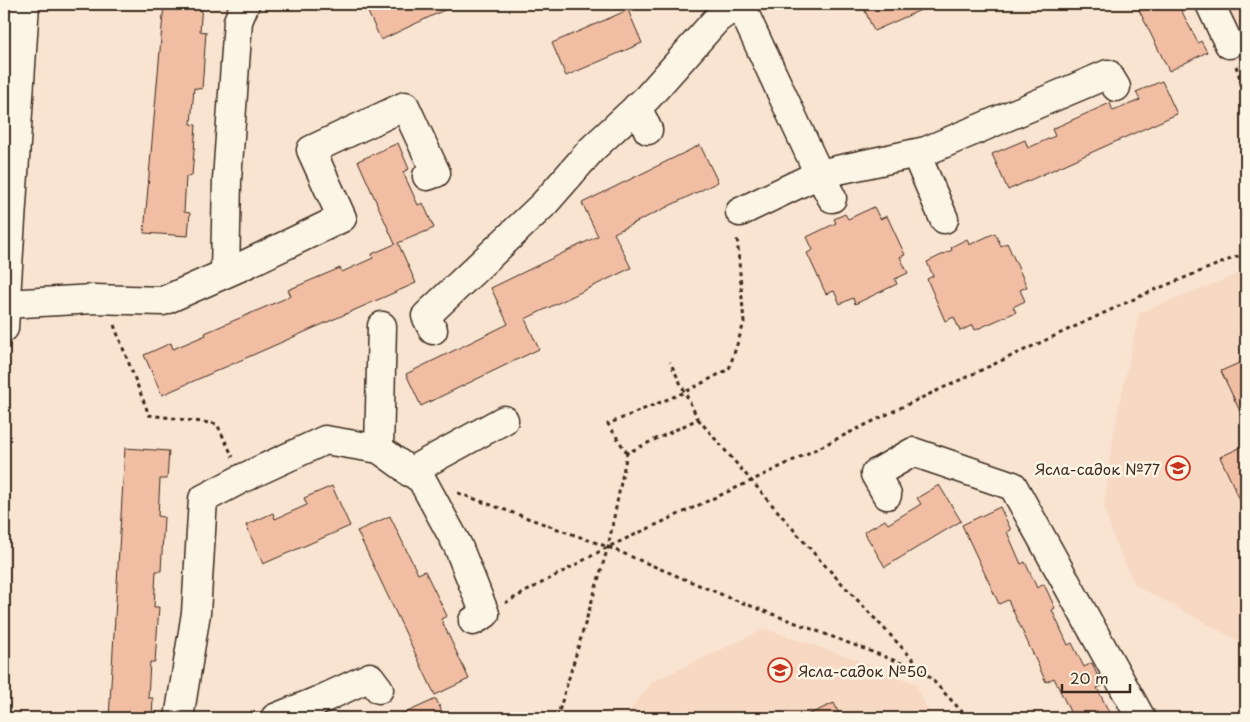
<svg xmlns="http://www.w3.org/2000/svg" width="1250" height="722" viewBox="0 0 1250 722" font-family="'Playpen Sans',sans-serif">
<rect width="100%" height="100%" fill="#f9e4d1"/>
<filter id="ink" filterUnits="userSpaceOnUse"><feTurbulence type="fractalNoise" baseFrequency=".02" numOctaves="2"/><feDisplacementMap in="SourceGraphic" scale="10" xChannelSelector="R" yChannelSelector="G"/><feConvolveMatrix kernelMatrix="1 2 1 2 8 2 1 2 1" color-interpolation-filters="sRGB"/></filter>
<g filter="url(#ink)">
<g fill="#f7d8c3">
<polygon points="1225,4 1246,4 1246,51"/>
<polygon points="1246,271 1246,645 1135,585 1114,539 1104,507 1114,430 1139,313"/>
<polygon points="765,629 855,659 916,684 931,718 624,718 652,682"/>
</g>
<g fill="#f1bda3" stroke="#3b2a1e">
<polygon points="164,4 202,4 200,31 206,32 202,89 194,88 191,124 196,125 192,176 186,177 184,212 190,213 188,236 144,233"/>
<polygon points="370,4 457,4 381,40 365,6"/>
<polygon points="862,4 934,4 874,31"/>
<polygon points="1136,4 1178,4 1198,43 1201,41 1207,52 1169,71"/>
<polygon points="628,10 642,43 566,76 552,43"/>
<polygon points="1162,81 1177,114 1008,190 992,154 1025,140 1028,148 1055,136 1052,129 1110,103 1113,111 1140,100 1136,92"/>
<polygon points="398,143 409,169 403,172 418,205 423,203 434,228 398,243 416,283 162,395 144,355 171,343 173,349 206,335 205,333 291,296 288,290 340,268 342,272 373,258 372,254 395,244 358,161"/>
<polygon points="700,145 718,182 614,233 631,268 525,319 539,349 421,406 406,374 508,324 491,288 598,236 582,203"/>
<polygon points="874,207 880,219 887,216 905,255 900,257 908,273 895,279 897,284 855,304 853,298 840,304 834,291 826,294 807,253 813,250 807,237 836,223 834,219 845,214 848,219"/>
<polygon points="995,233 1001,246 1007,243 1027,287 1020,290 1025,301 1013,307 1016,312 975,330 973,325 960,331 954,317 945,321 927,279 933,276 927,262 952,250 951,247 967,239 969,245"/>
<polygon points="1246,360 1246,424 1221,371"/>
<polygon points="1246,445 1246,513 1220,457"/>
<polygon points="125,448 169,451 167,479 160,479 158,516 164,517 161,571 156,571 154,607 159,607 155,662 150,662 148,698 153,698 152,718 109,718"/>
<polygon points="939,485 961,521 885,567 864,532 885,520 888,524 921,504 917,498"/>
<polygon points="332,486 350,526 263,564 246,525 273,513 275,519 307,505 304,498"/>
<polygon points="1000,507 1011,530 1007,532 1021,564 1025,562 1037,588 1044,584 1055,608 1052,610 1068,645 1072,643 1084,667 1092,663 1102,686 1097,688 1112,718 1073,718 1054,678 1046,682 1008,600 999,604 962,525"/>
<polygon points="390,516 418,574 425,571 447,616 441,619 469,679 435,695 357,531"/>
<polygon points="436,699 445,718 394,718"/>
<polygon points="834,703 841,718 801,718"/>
</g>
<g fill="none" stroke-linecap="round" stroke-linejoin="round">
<g stroke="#3b2a1e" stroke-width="31">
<g id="minor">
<polyline points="740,4 819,174 926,151 1108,74 1116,87"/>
<polyline points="1210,4 1229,44"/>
<polyline points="637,107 648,130"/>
<polyline points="916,154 944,219"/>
<polyline points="740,212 819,174 832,198"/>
<polyline points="225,273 227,180 238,21 245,4"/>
<polyline points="5,304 94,299 163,301 240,267 342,218 311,150 405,106 436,173 427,176"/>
<polyline points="4,328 25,4"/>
<polyline points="433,330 426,316 544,204 592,149 647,98 717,19 738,4"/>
<polyline points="379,449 382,326"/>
<polyline points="409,472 504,420"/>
<polyline points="887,495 875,474 913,452 1013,486 1141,718"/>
<polyline points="179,718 196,613 203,499 243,478 325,440 379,449 422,480 458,546 485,614 473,621"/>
<polyline points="275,718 320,700 370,677 379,689"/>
</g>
</g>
<g stroke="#3b2a1e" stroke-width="3" stroke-dasharray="4 4" stroke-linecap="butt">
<polyline points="1236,66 1246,97"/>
<polyline points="114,325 149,415 217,424 233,457"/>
<polyline points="698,419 819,559 968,718"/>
<polyline points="627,453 608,424 685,392 729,369 744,323 737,236"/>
<polyline points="458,493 608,547 730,598 925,672"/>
<polyline points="505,603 608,547 751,481 904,406 1147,293 1246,253"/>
<polyline points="557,718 608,547 627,453 698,419 670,362"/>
</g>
<use href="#minor" stroke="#fcf5e5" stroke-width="28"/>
</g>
</g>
<defs>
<g id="school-ring" transform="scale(1.25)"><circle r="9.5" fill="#fcf5e5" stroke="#c8321e" stroke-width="1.5"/><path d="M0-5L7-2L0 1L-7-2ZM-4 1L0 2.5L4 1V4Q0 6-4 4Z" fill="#c8321e"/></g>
</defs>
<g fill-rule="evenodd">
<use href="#school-ring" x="1178" y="468"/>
<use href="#school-ring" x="780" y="670"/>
</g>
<g text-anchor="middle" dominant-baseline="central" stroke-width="5" stroke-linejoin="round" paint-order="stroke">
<g font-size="15" fill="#3b2a1e" stroke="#fcf5e5" text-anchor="end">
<text x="1160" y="468">Ясла-садок №77</text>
<text x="798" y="670" text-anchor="start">Ясла-садок №50</text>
</g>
</g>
<rect width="1250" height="722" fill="none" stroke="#fcf5e5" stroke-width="20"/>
<rect x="10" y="10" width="1230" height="702" fill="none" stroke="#3b2a1e" stroke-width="2" filter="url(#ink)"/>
<path d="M1062 684v8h68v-8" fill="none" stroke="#3b2a1e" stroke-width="2.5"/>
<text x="1070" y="684" font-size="15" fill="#3b2a1e" stroke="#fcf5e5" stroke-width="4" paint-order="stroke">20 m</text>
</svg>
